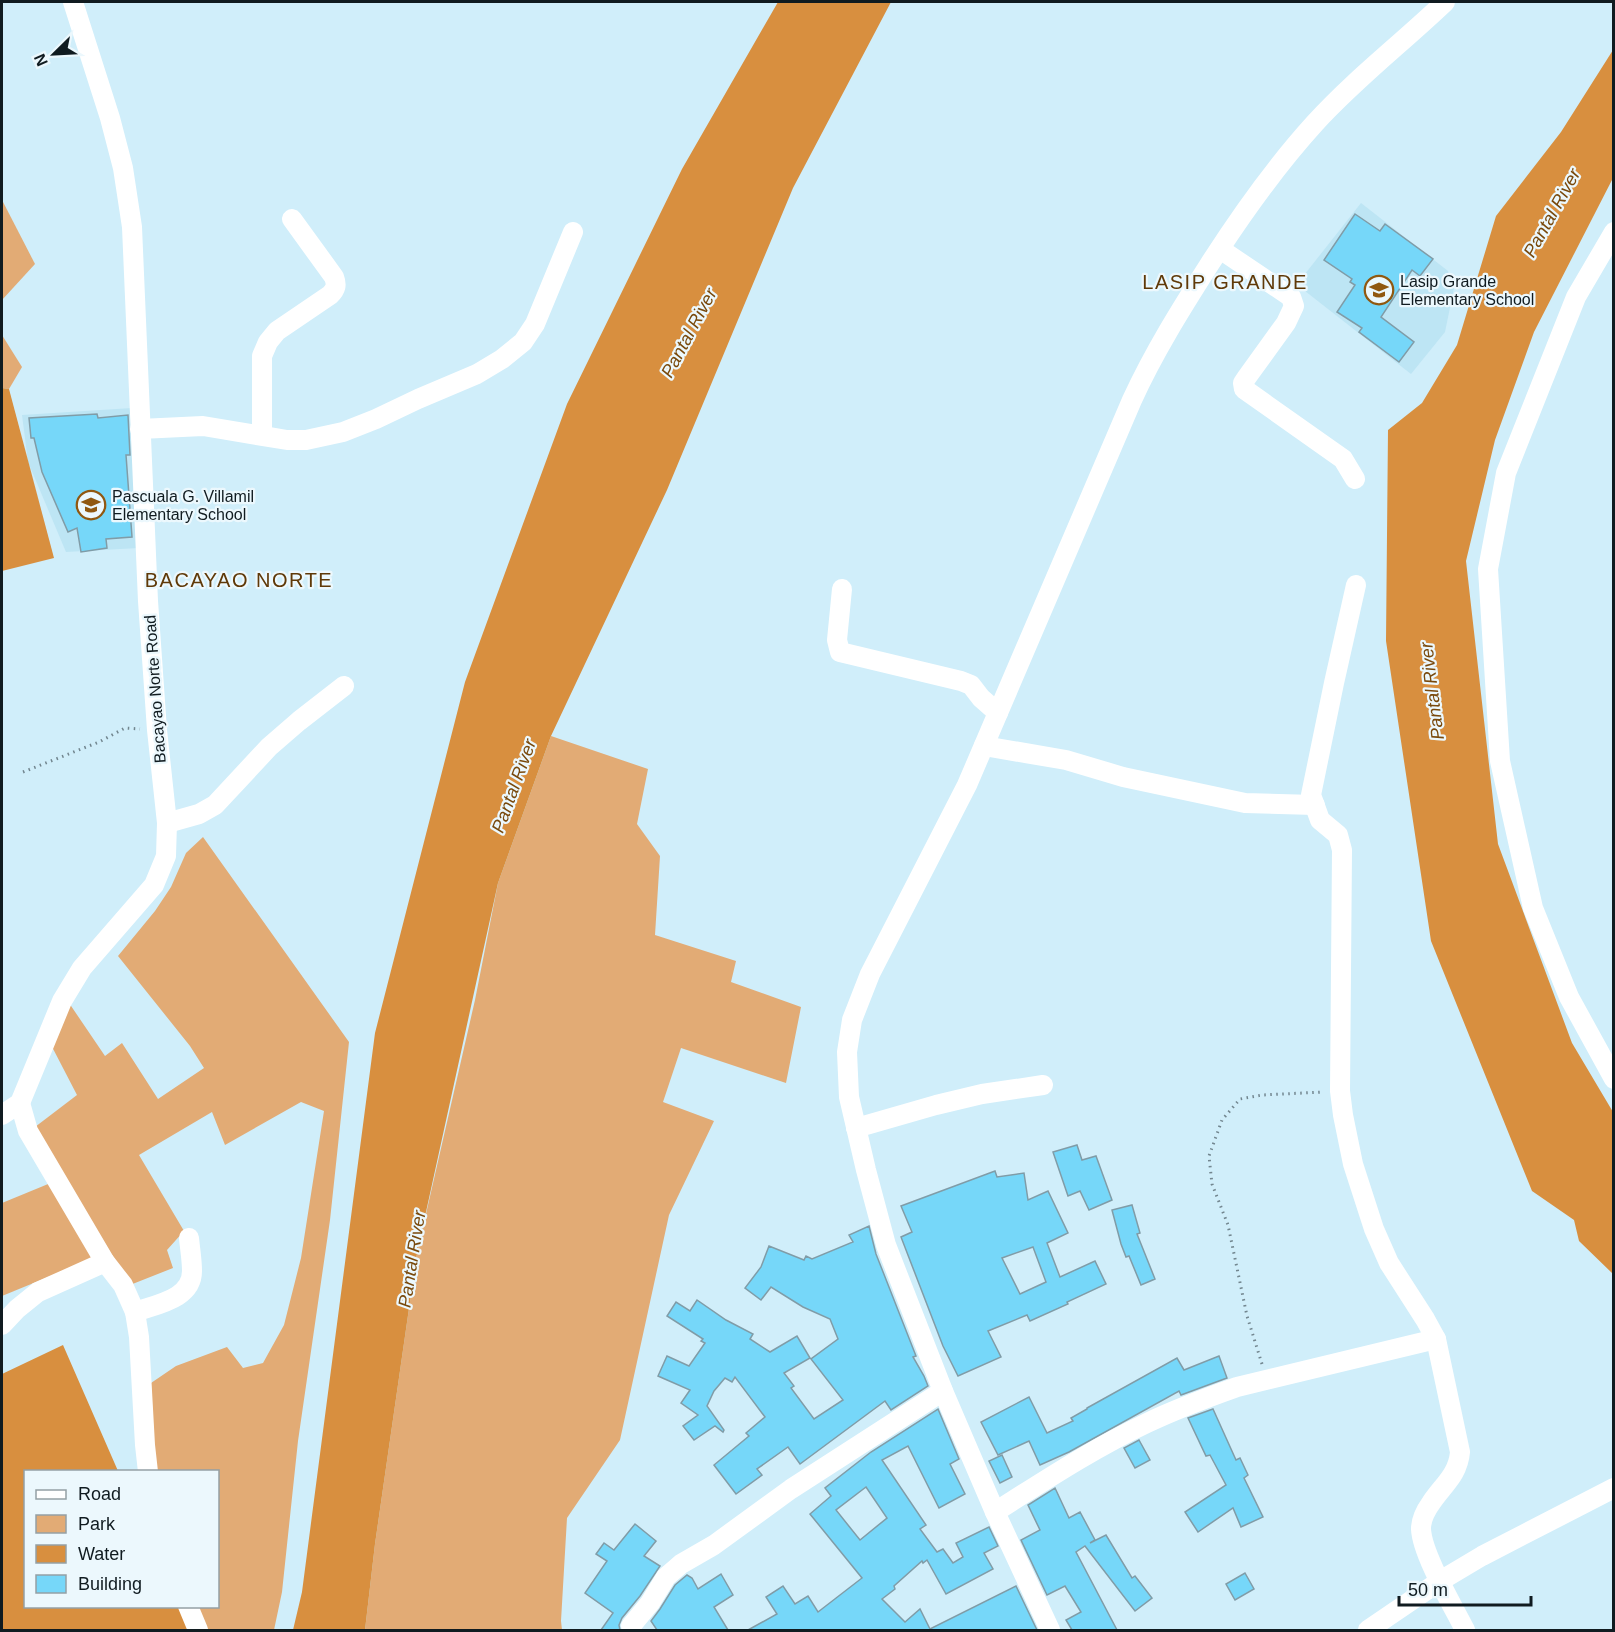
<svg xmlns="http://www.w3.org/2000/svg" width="1615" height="1632" viewBox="0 0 1615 1632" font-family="Helvetica,sans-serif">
<rect width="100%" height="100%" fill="#d0eefa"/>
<g fill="#bde5f4">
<polygon points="1361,203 1448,271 1454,288 1445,332 1411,374 1305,291 1301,279"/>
<polygon points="132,408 139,548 66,552 28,462 22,415"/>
</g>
<g fill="#e2ab75">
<polygon points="2,200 35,264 2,300"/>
<polygon points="2,335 22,367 9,389 2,388"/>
<polygon points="551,736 648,769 637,824 660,856 655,935 736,961 731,982 801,1007 786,1083 681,1048 663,1102 714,1121 669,1215 620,1440 567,1518 561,1621 562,1630 365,1630 375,1544 417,1253 475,1000 498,883"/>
<polygon points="203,837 349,1042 330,1220 298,1441 282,1592 274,1630 208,1630 198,1607 218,1606 218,1472 157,1471 154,1444 151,1383 176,1366 227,1347 243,1368 263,1363 284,1325 301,1258 324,1111 301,1102 225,1145 212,1112 139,1155 184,1231 167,1250 173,1268 130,1285 35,1127 77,1095 49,1041 67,1000 105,1056 122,1043 158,1099 204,1068 190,1046 118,956 155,911 171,887 186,853"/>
<polygon points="53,1182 92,1259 2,1296 2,1203"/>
</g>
<g fill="#d88f3f">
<polygon points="778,2 891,2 793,188 667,490 551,736 498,883 417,1253 375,1544 365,1630 293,1630 302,1592 375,1033 465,682 567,404 682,169"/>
<polygon points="1613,50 1613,178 1534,332 1495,440 1466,561 1498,844 1572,1043 1613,1112 1613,1274 1579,1241 1574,1220 1532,1191 1431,941 1386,641 1388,430 1422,403 1457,345 1496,216 1561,132"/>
<polygon points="2,388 9,389 54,558 2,571"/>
<polygon points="63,1345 118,1471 26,1472 26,1606 180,1607 190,1630 2,1630 2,1374"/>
</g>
<g fill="#76d7f9" stroke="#809ca7" stroke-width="1.5" fill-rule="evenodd">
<polygon points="1355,214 1380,231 1385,224 1433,259 1420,276 1412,270 1381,317 1414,342 1399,362 1359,332 1362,328 1337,312 1355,285 1350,282 1352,279 1324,260"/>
<polygon points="97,414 98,418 128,415 130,455 126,455 132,537 106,539 107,548 81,552 77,528 68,532 42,472 34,438 31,438 29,418"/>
<polygon points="1077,1145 1082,1160 1096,1156 1112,1200 1089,1210 1080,1191 1068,1196 1053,1152"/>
<path d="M995,1171L997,1177L1024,1173L1028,1200L1048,1191L1068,1233L1047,1243L1060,1277L1095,1261L1106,1284L1067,1302L1068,1304L1030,1321L1027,1315L988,1331L1001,1357L958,1376L943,1346L901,1237L912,1232L901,1206ZM1033,1247L1046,1282L1020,1294L1002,1258Z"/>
<polygon points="1132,1205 1140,1233 1137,1234 1155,1279 1141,1285 1129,1256 1126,1257 1121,1244 1112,1210"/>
<polygon points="869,1226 876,1254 916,1356 913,1357 924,1376 928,1386 891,1410 885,1401 800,1464 788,1447 757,1469 762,1475 736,1494 714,1465 749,1436 746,1433 765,1417 735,1377 732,1382 725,1378 714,1391 707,1406 724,1430 723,1432 715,1426 694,1440 683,1426 698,1415 681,1403 690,1390 658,1376 667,1356 689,1366 705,1343 701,1341 703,1339 667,1316 676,1302 690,1311 697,1300 726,1320 753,1334 750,1339 770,1352 797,1336 810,1358 784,1373 794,1386 791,1388 814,1419 843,1400 811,1359 838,1339 830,1319 803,1307 771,1287 761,1300 745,1288 761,1267 769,1246 804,1260 806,1256 812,1259 853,1242 849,1235"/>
<polygon points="1219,1356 1227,1378 1181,1395 1179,1391 1069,1452 1040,1465 1029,1441 998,1455 981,1422 1029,1397 1047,1433 1073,1421 1071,1418 1087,1409 1087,1408 1177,1358 1184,1370"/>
<path d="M938,1409L959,1459L950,1464L965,1494L939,1508L908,1446L882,1460L926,1525L920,1529L937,1552L943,1549L953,1563L963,1557L956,1543L989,1527L998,1546L984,1553L993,1569L946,1594L927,1560L923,1563L922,1561L894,1586L895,1589L882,1599L905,1622L920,1609L930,1629L1016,1586L1037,1630H748L777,1614L766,1597L783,1586L795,1604L808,1596L818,1612L862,1578L810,1514L831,1496L825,1488L871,1452ZM866,1487L887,1518L860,1540L836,1510Z"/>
<polygon points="1213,1409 1236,1460 1240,1458 1248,1475 1244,1478 1263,1517 1241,1527 1233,1508 1198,1532 1185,1512 1226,1485 1210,1455 1206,1456 1188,1418"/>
<polygon points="1139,1440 1150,1460 1135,1468 1124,1448"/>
<polygon points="1002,1455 1012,1477 1000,1483 989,1461"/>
<polygon points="1055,1488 1069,1518 1080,1512 1095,1540 1090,1543 1106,1535 1132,1578 1135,1576 1152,1598 1135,1611 1085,1546 1076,1552 1117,1630 1072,1630 1066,1620 1081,1612 1065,1586 1047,1595 1021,1540 1040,1530 1028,1505"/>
<polygon points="635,1524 656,1541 644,1556 660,1566 640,1596 622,1618 619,1625 620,1630 601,1630 613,1613 585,1593 607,1561 596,1554 604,1543 614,1550"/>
<polygon points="1245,1573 1254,1589 1235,1600 1226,1584"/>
<polygon points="721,1574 733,1595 714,1607 728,1630 657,1630 651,1621 660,1609 675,1585 687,1575 692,1578 698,1589"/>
</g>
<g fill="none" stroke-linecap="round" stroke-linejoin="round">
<g stroke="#72868f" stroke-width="3" stroke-dasharray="1.5 4.5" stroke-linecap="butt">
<polyline points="23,772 99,742 125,728 140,729"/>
<polyline points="1262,1364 1247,1316 1228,1225 1212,1184 1209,1156 1222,1120 1240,1099 1262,1095 1324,1092"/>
</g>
<g stroke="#fff" stroke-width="20">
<polyline points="1614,232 1576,297 1506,473 1488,569 1500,761 1533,908 1569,997 1614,1079"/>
<polyline points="1220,249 1291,297 1294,306 1286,323 1247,377 1243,383 1244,389 1343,459 1355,479"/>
<polyline points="140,429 203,426 287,440 306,440 343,432 376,419 418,399 477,374 502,359 523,342 535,324 573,232"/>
<path d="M262,435V356L268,342L277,331L330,295C336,289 337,285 334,277L292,219"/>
<path d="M1356,585L1334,683L1311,795L1320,820L1338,835L1342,850L1340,1091L1343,1115L1353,1164L1374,1229L1389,1263L1425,1319L1436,1339L1460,1452C1458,1475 1443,1485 1431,1503C1426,1510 1421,1520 1421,1529C1422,1554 1453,1606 1465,1630"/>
<polyline points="842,589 837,640 840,652 961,681 971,685 981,698 998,713"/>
<polyline points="984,746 1066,760 1123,777 1245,803 1315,805"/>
<polyline points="167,823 199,814 215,805 269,747 299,721 344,686"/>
<polyline points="20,1103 28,1131 105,1262 123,1285 135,1312 139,1337 145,1445 148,1472"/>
<polyline points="2,1115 20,1103 62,1001 82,968 154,885 166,856 167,823 157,730 148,601 132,227 123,168 110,118 73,2"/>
<polyline points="856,1128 936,1105 982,1094 1043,1085"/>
<path d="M135,1312C157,1304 192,1299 192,1271C192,1260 190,1249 189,1238"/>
<polyline points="2,1325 17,1309 38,1292 105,1262"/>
<path d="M995,1512C1044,1481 1094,1448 1147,1423C1176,1409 1206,1398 1237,1387L1436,1339"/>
<polyline points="188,1606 198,1630"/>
<polyline points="631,1626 650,1603 666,1577 681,1564 714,1545 791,1489 943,1391"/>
<path d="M1050,1630L995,1512L943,1391L886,1245L866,1170L849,1097L847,1052L852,1020L870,974L967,785L1132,400C1154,352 1181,309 1209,265C1241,215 1275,167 1315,123C1355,79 1402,43 1445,2"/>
<polyline points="1368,1630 1440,1581 1482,1556 1614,1488"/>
</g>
</g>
<defs>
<g id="school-ring" transform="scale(1.5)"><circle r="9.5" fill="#ecf8fd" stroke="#905810" stroke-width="1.5"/><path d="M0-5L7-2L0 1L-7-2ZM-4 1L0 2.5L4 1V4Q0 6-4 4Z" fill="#905810"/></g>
</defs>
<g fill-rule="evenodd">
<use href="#school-ring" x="1379" y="290"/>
<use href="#school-ring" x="91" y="505"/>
</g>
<g text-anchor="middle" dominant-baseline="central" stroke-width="4.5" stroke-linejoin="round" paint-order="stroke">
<g font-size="16" fill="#101b20" stroke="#ecf8fd" text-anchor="start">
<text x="1400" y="281">Lasip Grande<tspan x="1400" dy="18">Elementary School</tspan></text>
<text x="112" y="496">Pascuala G. Villamil<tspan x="112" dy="18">Elementary School</tspan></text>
</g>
<g font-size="16" fill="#101b20" stroke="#ecf8fd">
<text transform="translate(155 689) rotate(-94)">Bacayao Norte Road</text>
</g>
<g font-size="18" font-style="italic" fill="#79490c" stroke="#ecf8fd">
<text transform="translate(1552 213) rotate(-61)">Pantal River</text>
<text transform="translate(689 333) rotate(-62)">Pantal River</text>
<text transform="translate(1432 691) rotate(-97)">Pantal River</text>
<text transform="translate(514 786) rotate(-70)">Pantal River</text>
<text transform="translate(412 1259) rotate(-81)">Pantal River</text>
</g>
<g font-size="20" letter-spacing="1.5" fill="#5f3908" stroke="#ecf8fd">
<text x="1225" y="282">LASIP GRANDE</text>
<text x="239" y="580">BACAYAO NORTE</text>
</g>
</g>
<rect width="1615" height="1632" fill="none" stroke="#101b20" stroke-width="6"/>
<rect x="24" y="1470" width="195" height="138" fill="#ecf8fd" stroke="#94a0a5" stroke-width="1.5"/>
<rect x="36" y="1490" width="30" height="9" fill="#ffffff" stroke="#94a0a5" stroke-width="1.5"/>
<text x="78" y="1500" font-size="18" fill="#101b20">Road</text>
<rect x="36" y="1515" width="30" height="18" fill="#e2ab75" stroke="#94a0a5" stroke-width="1.5"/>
<text x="78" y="1530" font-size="18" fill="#101b20">Park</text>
<rect x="36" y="1545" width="30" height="18" fill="#d88f3f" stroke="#94a0a5" stroke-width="1.5"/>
<text x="78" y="1560" font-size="18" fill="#101b20">Water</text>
<rect x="36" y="1575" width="30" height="18" fill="#76d7f9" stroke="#94a0a5" stroke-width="1.5"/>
<text x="78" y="1590" font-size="18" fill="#101b20">Building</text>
<g transform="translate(54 54) rotate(246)" stroke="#ecf8fd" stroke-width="4.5" paint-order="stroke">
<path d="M0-4.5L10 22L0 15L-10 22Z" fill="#101b20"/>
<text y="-9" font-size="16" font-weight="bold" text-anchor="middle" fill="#101b20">N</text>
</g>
<path d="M1399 1596v9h132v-9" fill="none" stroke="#101b20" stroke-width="3"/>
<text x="1408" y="1596" font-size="18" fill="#101b20" stroke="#ecf8fd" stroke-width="4.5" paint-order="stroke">50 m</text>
</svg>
